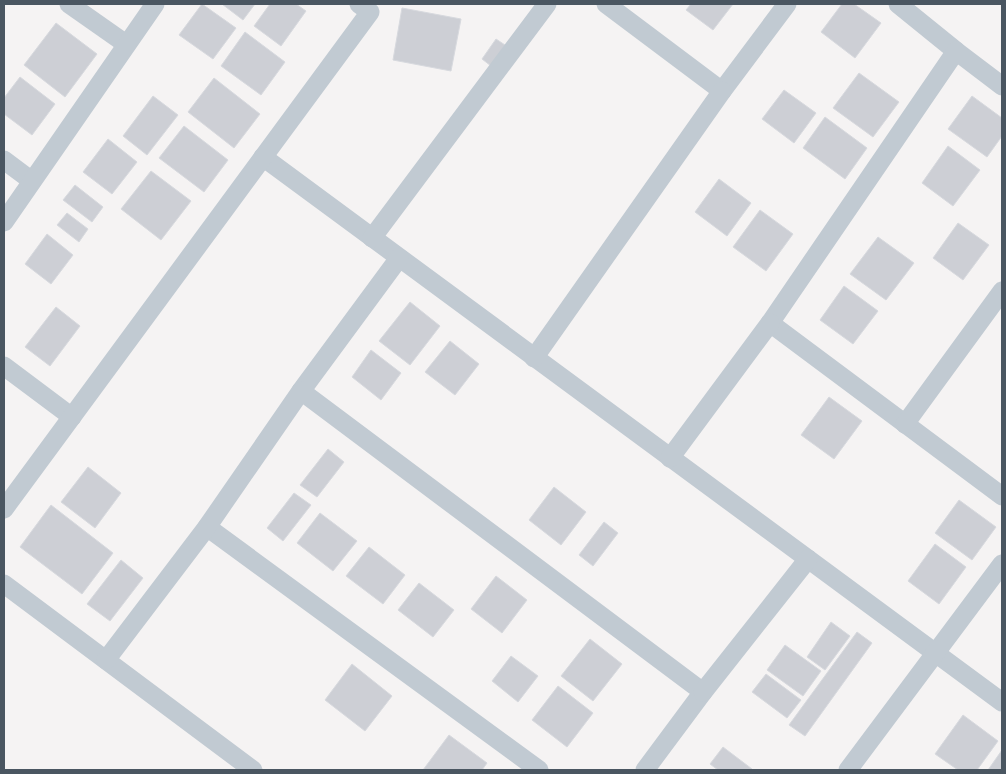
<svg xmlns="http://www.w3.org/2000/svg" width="1006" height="774" viewBox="0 0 1006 774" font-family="'Noto Sans',sans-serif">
<rect width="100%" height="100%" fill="#f5f3f3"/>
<g fill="#cdcfd5" stroke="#d7d9de">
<polygon points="202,4 236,28 213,59 179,35"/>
<polygon points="222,4 255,4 243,20"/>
<polygon points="270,4 296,4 306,11 281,46 254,26"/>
<polygon points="691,4 733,4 713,30 686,10"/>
<polygon points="842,4 854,4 881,23 855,58 821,32"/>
<polygon points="402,8 461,19 451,71 393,60"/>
<polygon points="56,23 97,54 65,97 24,65"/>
<polygon points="245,32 285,62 261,95 221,66"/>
<polygon points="496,39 505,45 491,66 482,59"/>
<polygon points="859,73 899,102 873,137 833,108"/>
<polygon points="20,77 55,104 32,135 4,114 4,98"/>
<polygon points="214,78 260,114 234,148 188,112"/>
<polygon points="784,90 816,113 794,143 762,119"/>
<polygon points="153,96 178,115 147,155 123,136"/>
<polygon points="972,96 1002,118 1002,136 987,157 948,129"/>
<polygon points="825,117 867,148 845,179 803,148"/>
<polygon points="184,126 228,160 204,192 159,158"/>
<polygon points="108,139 137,162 112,194 83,172"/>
<polygon points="948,146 980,170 953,206 922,183"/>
<polygon points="151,171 191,201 161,240 121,209"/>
<polygon points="719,179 751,203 727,236 695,212"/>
<polygon points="75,185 103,207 92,222 63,200"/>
<polygon points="760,210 793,234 766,271 733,247"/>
<polygon points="67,213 88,229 79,242 57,225"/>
<polygon points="958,223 989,245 963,280 933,258"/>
<polygon points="47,234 73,255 51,284 25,264"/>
<polygon points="878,237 914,263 886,300 850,274"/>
<polygon points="844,286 878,311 853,344 820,320"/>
<polygon points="410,302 440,326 410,365 379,341"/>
<polygon points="56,307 80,326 50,366 25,347"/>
<polygon points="450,341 479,364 455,395 425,372"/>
<polygon points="371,350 401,373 381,400 352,377"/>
<polygon points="829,397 862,421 834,459 801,435"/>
<polygon points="328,449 344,462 317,497 300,485"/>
<polygon points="88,467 121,493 95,528 61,502"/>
<polygon points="554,487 586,512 561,545 529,520"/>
<polygon points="294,493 311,505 283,541 267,528"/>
<polygon points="959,500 996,527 972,560 935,533"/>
<polygon points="51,505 113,553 82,594 20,547"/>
<polygon points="320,513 357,541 333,571 297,543"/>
<polygon points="604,522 618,533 593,566 579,555"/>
<polygon points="935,544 966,567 939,604 908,581"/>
<polygon points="369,547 405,575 383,604 346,576"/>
<polygon points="121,560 143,578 110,621 87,604"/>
<polygon points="496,576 527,600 502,633 471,609"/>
<polygon points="419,583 454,610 433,637 398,610"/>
<polygon points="831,622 850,636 825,670 807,657"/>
<polygon points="857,632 872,643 805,736 789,725"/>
<polygon points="590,639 622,664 593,701 561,676"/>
<polygon points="785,645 821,671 803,696 767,670"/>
<polygon points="511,656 538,676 518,702 492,681"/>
<polygon points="352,664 392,696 365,731 325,700"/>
<polygon points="766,674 801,700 787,718 752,692"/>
<polygon points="558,686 593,713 567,747 532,720"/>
<polygon points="963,715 998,741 977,770 958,770 935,754"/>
<polygon points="449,735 487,763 482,770 423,770"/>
<polygon points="723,747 752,769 751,770 718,770 710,764"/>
<polygon points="1002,750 1002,770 988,770"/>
</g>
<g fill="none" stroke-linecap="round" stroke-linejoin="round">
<g stroke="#c1cad2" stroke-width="19">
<polyline points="69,4 126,44"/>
<polyline points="606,4 722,91 787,4"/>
<polyline points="898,4 956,51"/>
<polyline points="1002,86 956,51 770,323 1002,496"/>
<polyline points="263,157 1002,702"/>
<polyline points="4,160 32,181"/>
<polyline points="4,222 155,4"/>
<polyline points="372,238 547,4"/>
<polyline points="534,358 722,91"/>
<polyline points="4,366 72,417"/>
<polyline points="301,391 399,258"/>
<polyline points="905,424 1002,291"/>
<polyline points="670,458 770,323"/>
<polyline points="4,509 370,12 359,4"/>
<polyline points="207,527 539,770"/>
<polyline points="4,584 253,770"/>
<polyline points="106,660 207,527 301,391 703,692 645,770"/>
<polyline points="703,692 808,559"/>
<polyline points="848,770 1002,564"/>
</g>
</g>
<rect width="1006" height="774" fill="none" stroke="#4a5661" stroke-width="10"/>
</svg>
